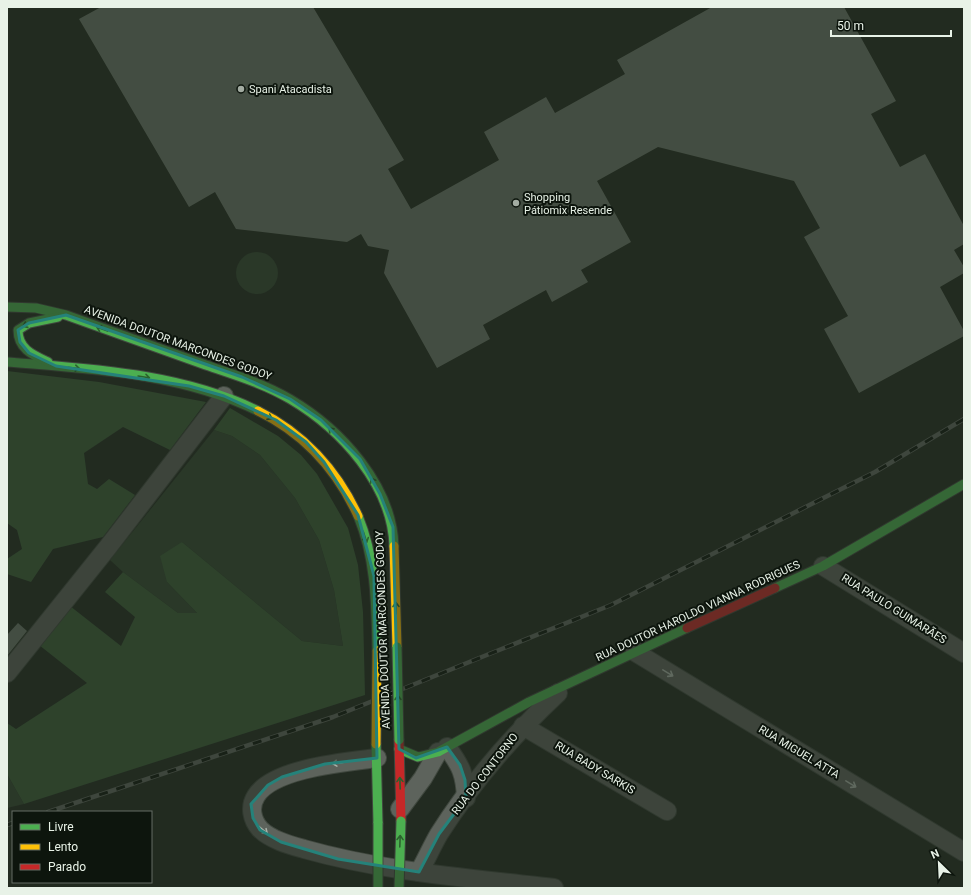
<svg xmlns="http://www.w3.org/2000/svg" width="971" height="895" viewBox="0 0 971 895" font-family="Roboto,sans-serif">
<rect width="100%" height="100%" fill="#222b21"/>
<g fill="#334731">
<circle cx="257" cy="273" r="21"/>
<polygon points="214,430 232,436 260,455 295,498 319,540 334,590 343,646 302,641 182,542 167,582 197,613 178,613 123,572 110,560"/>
<polygon points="7,774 24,804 7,808"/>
</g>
<g fill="#3c5d39">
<polygon points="7,371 99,382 206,402 170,450 123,427 84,453 88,484 97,489 109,479 135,495 103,537 53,549 31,582 7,574 7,559 22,549 17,530 7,523"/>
<polygon points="230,408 278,436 301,455 317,474 348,528 358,565 363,612 365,695 24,804 7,774 7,723 16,729 87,683 39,645 70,606 121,646 135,617 105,592 123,572 178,613 197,613 167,582 160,556 182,542 302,641 343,646 334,590 319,540 295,498 260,455 232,436 214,430"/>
</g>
<g fill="#6c776a">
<polygon points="101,7 313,7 404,160 388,169 411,209 499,160 484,132 546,97 555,113 625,74 617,60 712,7 844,7 896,101 871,114 900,167 925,154 964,226 964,244 954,250 964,267 964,273 940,287 964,331 964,336 859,393 824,329 848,316 804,237 820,228 794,181 658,147 597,181 631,242 581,270 588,282 552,302 546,290 483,325 490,339 437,368 384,273 389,250 368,246 361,234 347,242 236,229 215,192 189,207 79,19"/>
<polygon points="18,623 27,631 7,656 7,635"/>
</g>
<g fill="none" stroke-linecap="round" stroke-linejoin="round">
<g stroke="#40483f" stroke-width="20">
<g id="street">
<polyline points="823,566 964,653"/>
<polyline points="635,652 964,852"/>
<polyline points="7,673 108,547 224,396"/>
<polyline points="523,726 667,811"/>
<path d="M447,747C461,766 465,774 466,798"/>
<path d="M377,758C346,762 273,768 256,796C249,807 252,820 260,829C271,840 290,845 304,849C385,872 471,878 554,888"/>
<polyline points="400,809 423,778 438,752"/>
<path d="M419,872C426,860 432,846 439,834C472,782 513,735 558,693"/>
</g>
</g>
<g stroke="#40483f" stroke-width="11">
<g id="fast">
<path d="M7,307L36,308L66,315C112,331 157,348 203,364C232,374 263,383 290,399C341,429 392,485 394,546"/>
<path d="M7,362C91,369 181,373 258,411"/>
<path d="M48,362C33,355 18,349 18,330L29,323L58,317"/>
<path d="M358,516C376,559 376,605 377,651"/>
<polyline points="775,588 823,566 964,484"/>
<polyline points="376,744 378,823"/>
<polyline points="399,749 418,757 438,752 529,702 687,628"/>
</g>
</g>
<g stroke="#40483f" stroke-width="11">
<g id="slow">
<path d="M258,411C303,433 337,470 358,516"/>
<polyline points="394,546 397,647"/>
</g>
</g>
<g stroke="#40483f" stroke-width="11">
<g id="jam">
<polyline points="687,628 775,588"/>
<polyline points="399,740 401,821"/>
</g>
</g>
<use href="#street" stroke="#5d635c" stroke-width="18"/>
<use href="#fast" stroke="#4caf50" stroke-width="9"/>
<use href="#slow" stroke="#ffc107" stroke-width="9"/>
<use href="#jam" stroke="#c62828" stroke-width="9"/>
<g stroke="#60675f" stroke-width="4.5">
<g id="rail">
<polyline points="48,812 333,717 611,605 875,472 964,419"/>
<polyline points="7,825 13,823"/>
</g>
</g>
<use href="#rail" stroke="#0d150d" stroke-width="3" stroke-dasharray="9" stroke-linecap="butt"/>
<g stroke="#40483f" stroke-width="11" stroke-linecap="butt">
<g id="fast-bridge">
<polyline points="397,647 399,740"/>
<polyline points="378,823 378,888"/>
<polyline points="399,888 401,821"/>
</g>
</g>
<g stroke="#40483f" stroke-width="11" stroke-linecap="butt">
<polyline id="slow-bridge" points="376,744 377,651"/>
</g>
<use href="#fast-bridge" stroke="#4caf50" stroke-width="9"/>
<use href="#slow-bridge" stroke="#ffc107" stroke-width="9"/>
</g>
<defs><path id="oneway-shaft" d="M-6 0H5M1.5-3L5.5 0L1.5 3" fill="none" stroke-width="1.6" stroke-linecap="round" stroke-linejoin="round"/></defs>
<g stroke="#2c622e">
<use href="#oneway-shaft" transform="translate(28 324) rotate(156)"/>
<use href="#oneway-shaft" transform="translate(102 329) rotate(-160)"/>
<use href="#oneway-shaft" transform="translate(74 368) rotate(6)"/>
<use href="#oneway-shaft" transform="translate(144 377) rotate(9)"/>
<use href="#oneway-shaft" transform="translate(267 416) rotate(27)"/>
<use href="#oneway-shaft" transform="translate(333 432) rotate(-134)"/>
<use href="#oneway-shaft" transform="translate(374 483) rotate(-121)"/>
<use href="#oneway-shaft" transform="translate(365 537) rotate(72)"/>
<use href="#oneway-shaft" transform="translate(396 608) rotate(-91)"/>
<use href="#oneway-shaft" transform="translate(398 701) rotate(-91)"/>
<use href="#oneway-shaft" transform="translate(400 783) rotate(-92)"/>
<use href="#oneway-shaft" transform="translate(400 841) rotate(-88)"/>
</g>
<g stroke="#a9b2a8">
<use href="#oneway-shaft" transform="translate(668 673) rotate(31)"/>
<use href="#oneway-shaft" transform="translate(338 763) rotate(173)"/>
<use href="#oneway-shaft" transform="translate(851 784) rotate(31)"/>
<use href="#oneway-shaft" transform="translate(263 830) rotate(40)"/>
</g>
<path d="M0 0H971V895H0ZM66,315L242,377L290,399L321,420L360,459L380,494L393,527L399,749L416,758L447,747L460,765L465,780L466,798L439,834L419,872L338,859L281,842L260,830L253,818L251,804L268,785L282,777L325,764L377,758L374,576L358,515L324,462L306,442L276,420L224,396L189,386L56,366L29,353L20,342L18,330L29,323Z" fill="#222b21" fill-opacity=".55" fill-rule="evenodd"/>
<path fill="none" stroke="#25827a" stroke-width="3" stroke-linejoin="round" d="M66,315L242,377L290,399L321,420L360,459L380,494L393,527L399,749L416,758L447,747L460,765L465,780L466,798L439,834L419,872L338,859L281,842L260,830L253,818L251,804L268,785L282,777L325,764L377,758L374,576L358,515L324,462L306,442L276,420L224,396L189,386L56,366L29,353L20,342L18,330L29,323Z"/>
<g fill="#a3aca2" stroke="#0d150d" stroke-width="1.5">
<circle cx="241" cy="89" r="4"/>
<circle cx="516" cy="203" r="4"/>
</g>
<g text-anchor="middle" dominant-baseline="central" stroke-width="4" stroke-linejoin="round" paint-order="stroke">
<g font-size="11" fill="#e8f2e7" stroke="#0d150d" text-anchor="start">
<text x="249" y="89">Spani Atacadista</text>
<text x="524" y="197">Shopping<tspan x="524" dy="13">Pátiomix Resende</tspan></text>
</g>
<g font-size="11" fill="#e8f2e7" stroke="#0d150d">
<text transform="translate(178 343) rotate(20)">AVENIDA DOUTOR MARCONDES GODOY</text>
<text transform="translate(894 609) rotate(32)">RUA PAULO GUIMARÃES</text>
<text transform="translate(698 611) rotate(-25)">RUA DOUTOR HAROLDO VIANNA RODRIGUES</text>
<text transform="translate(383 630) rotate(-92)">AVENIDA DOUTOR MARCONDES GODOY</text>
<text transform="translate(799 752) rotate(31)">RUA MIGUEL ATTA</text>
<text transform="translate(595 768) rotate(31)">RUA BADY SARKIS</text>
<text transform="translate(485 774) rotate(-52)">RUA DO CONTORNO</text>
</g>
</g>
<rect width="971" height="895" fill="none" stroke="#e8f2e7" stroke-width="16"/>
<rect x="12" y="811" width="140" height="72" fill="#0d150d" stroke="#656d64"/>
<rect x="20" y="824" width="20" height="6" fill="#4caf50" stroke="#656d64"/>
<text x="48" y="831" font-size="12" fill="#e8f2e7">Livre</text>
<rect x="20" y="844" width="20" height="6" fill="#ffc107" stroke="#656d64"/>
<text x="48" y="851" font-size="12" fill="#e8f2e7">Lento</text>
<rect x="20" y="864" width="20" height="6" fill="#c62828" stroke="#656d64"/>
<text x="48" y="871" font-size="12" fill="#e8f2e7">Parado</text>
<g transform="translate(939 863) rotate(336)" stroke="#0d150d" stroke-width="3" paint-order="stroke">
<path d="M0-3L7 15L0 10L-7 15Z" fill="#e8f2e7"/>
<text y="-6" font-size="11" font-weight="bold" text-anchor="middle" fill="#e8f2e7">N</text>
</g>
<path d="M831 30v6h120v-6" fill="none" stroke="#e8f2e7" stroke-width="2"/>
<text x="837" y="30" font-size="12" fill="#e8f2e7" stroke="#0d150d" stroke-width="3" paint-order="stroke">50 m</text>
</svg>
